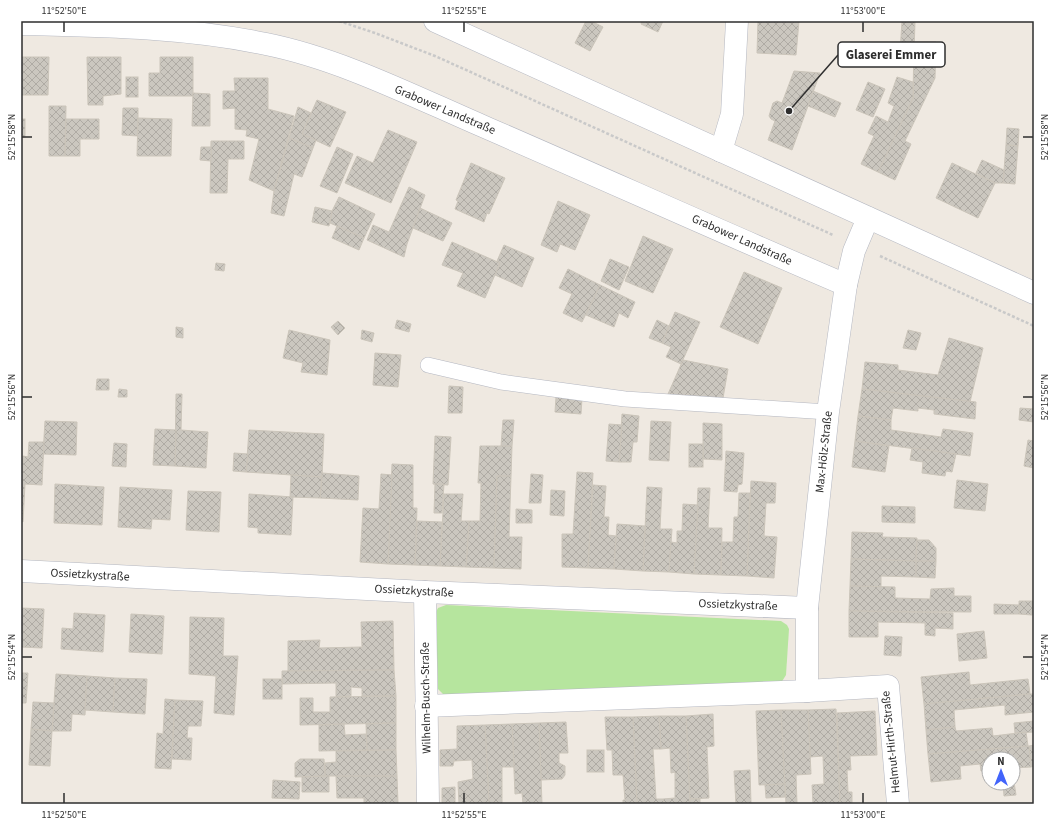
<svg xmlns="http://www.w3.org/2000/svg" width="1055" height="825" viewBox="0 0 1055 825" font-family="'Source Sans 3',sans-serif">
<defs>
<pattern id="building-cross-hatch" width="8" height="8" patternUnits="userSpaceOnUse"><rect width="8" height="8" fill="#cbc7bf"/><path d="M0 0l8 8M0 8l8-8" fill="none" stroke="#afaba4"/></pattern>
</defs>
<rect width="100%" height="100%" fill="#efe9e1"/>
<polygon fill="#b6e59e" points="446,605 781,621 787,625 789,629 786,675 781,683 444,695 438,689 436,612 438,608"/>
<g fill="url(#building-cross-hatch)" stroke="#cbc5ba">
<polygon points="586,21 591,21 603,27 590,51 575,43"/>
<polygon points="642,21 663,21 658,32 641,24"/>
<polygon points="758,21 799,21 796,55 757,53"/>
<polygon points="902,21 915,21 914,52 900,52"/>
<polygon points="914,42 936,42 935,78 905,141 911,144 895,180 878,172 913,98"/>
<polygon points="21,57 49,57 48,95 21,95"/>
<polygon points="87,57 121,57 121,94 103,96 103,105 88,105"/>
<polygon points="160,57 193,57 193,96 149,96 149,73 160,73"/>
<polygon points="794,71 820,73 792,150 768,140 775,121 771,119 769,116 773,103 777,101 782,103"/>
<rect x="126" y="77" width="12" height="20"/>
<polygon points="897,77 913,82 913,98 878,172 861,164 874,136 868,133 876,116 888,122 894,106 888,103"/>
<polygon points="234,78 268,78 268,109 294,116 274,191 249,180 259,139 246,136 247,130 235,129 235,108 223,109 223,91 235,91"/>
<polygon points="868,82 885,89 873,117 856,110"/>
<polygon points="813,91 841,103 835,117 808,106"/>
<polygon points="193,93 210,94 210,126 192,126"/>
<polygon points="317,100 346,112 330,147 302,134"/>
<polygon points="49,106 66,106 65,156 49,156"/>
<polygon points="298,107 311,113 302,134 316,140 313,148 289,138"/>
<polygon points="123,108 138,108 138,136 122,135"/>
<polygon points="138,118 172,119 171,156 137,156"/>
<rect x="21" y="119" width="4" height="18"/>
<polygon points="66,119 99,119 99,139 80,139 80,156 65,156"/>
<polygon points="1007,128 1019,129 1018,146 1006,145"/>
<polygon points="388,130 417,142 391,203 345,183 357,156 373,163"/>
<polygon points="289,138 313,148 302,177 294,174 284,216 271,213 274,191"/>
<polygon points="211,141 244,141 244,159 228,159 227,193 210,193"/>
<polygon points="1006,145 1018,146 1015,184 1003,183"/>
<polygon points="201,147 211,147 211,161 200,160"/>
<polygon points="337,147 353,154 337,193 320,186"/>
<polygon points="982,160 1004,170 1003,183 995,183 976,173"/>
<polygon points="471,163 505,178 489,214 487,213 484,222 455,209 458,201 456,200"/>
<polygon points="952,163 995,183 978,218 936,198"/>
<polygon points="409,187 425,195 407,244 404,257 367,240 373,225 389,232"/>
<polygon points="339,197 375,214 364,238 330,223 332,211"/>
<polygon points="558,201 590,215 575,250 560,244 557,252 541,245"/>
<polygon points="315,207 332,211 329,226 312,222"/>
<polygon points="420,208 452,223 443,241 413,228"/>
<polygon points="337,226 364,238 359,250 332,238"/>
<polygon points="643,236 673,249 653,293 625,281"/>
<polygon points="452,242 500,263 485,298 457,286 463,273 442,265"/>
<polygon points="504,245 534,258 522,287 495,275 500,263 497,261"/>
<polygon points="610,259 629,267 619,290 601,281"/>
<polygon points="216,263 225,264 224,271 215,270"/>
<polygon points="568,269 600,285 582,322 563,313 572,294 559,288"/>
<polygon points="744,272 782,288 758,344 720,327"/>
<polygon points="600,285 635,302 628,318 619,313 614,327 586,315"/>
<polygon points="675,312 700,322 681,364 666,357 671,347 662,343"/>
<polygon points="397,320 411,324 409,332 395,328"/>
<polygon points="657,320 669,326 662,343 649,338"/>
<polygon points="338,321 345,328 338,335 331,327"/>
<polygon points="176,327 183,328 183,338 176,337"/>
<polygon points="289,330 330,340 327,375 301,372 303,363 283,358"/>
<polygon points="362,330 374,333 372,342 361,339"/>
<polygon points="908,330 921,333 916,350 903,348"/>
<polygon points="949,338 983,348 970,402 862,389 865,362 898,365 898,370 938,375"/>
<polygon points="375,353 401,355 398,387 373,385"/>
<polygon points="683,360 728,369 723,398 668,394"/>
<polygon points="97,379 109,379 109,390 96,390"/>
<polygon points="449,386 463,387 462,413 448,413"/>
<polygon points="119,389 127,390 127,397 118,397"/>
<polygon points="862,389 976,402 975,419 934,414 934,410 918,408 918,411 893,408 891,420 858,416"/>
<polygon points="176,394 182,394 181,430 208,432 206,468 175,466"/>
<polygon points="556,397 582,398 581,414 555,412"/>
<polygon points="1020,408 1034,409 1034,422 1019,420"/>
<polygon points="622,414 639,416 637,442 633,442 631,462 619,462"/>
<polygon points="858,416 891,420 891,430 941,437 943,429 973,433 970,456 855,441"/>
<polygon points="503,420 514,420 512,446 501,446"/>
<polygon points="45,421 77,422 76,455 43,454"/>
<polygon points="651,421 671,422 669,461 649,460"/>
<polygon points="703,423 722,424 722,460 703,459"/>
<polygon points="609,424 622,425 619,462 606,461"/>
<polygon points="155,429 176,430 175,466 153,465"/>
<polygon points="249,430 324,434 322,477 246,472"/>
<polygon points="435,436 451,437 448,485 433,484"/>
<polygon points="1028,440 1034,441 1034,468 1024,466"/>
<polygon points="855,441 889,446 885,472 852,467"/>
<polygon points="29,442 44,442 42,485 25,484 23,522 21,521 23,456 28,457"/>
<polygon points="114,443 127,444 126,467 112,466"/>
<rect x="689" y="444" width="14" height="23"/>
<polygon points="480,446 512,446 511,476 497,476 494,568 466,567 469,521 480,521 481,483 478,483"/>
<polygon points="912,448 956,454 952,472 946,471 945,476 922,473 923,462 910,460"/>
<polygon points="726,451 744,453 742,484 738,485 737,492 724,491"/>
<polygon points="234,453 248,454 246,472 233,471"/>
<polygon points="392,464 413,465 413,508 417,508 415,565 388,564"/>
<polygon points="577,472 593,473 588,568 562,567 562,534 573,534"/>
<polygon points="322,473 359,476 358,500 320,498"/>
<polygon points="381,474 392,475 388,564 360,562 363,508 379,509"/>
<polygon points="531,474 543,475 541,503 529,503"/>
<polygon points="291,475 322,477 320,498 290,497"/>
<polygon points="497,476 511,476 509,537 522,537 521,569 494,568"/>
<polygon points="957,480 988,484 985,511 954,508"/>
<polygon points="751,481 776,483 775,503 766,503 764,536 777,537 774,578 747,576"/>
<polygon points="55,484 104,487 102,525 54,523"/>
<polygon points="435,484 444,484 442,513 434,513"/>
<polygon points="593,485 606,486 604,517 609,517 608,535 616,536 614,569 588,568"/>
<polygon points="120,487 172,490 170,520 152,519 151,529 118,527"/>
<polygon points="647,487 662,488 660,529 672,529 669,572 643,571"/>
<polygon points="698,488 710,488 708,528 722,528 721,575 694,574"/>
<polygon points="551,490 565,491 564,516 550,515"/>
<polygon points="188,491 221,492 219,532 186,530"/>
<polygon points="739,493 750,493 747,576 721,575 722,542 733,542 734,517 738,517"/>
<polygon points="249,494 293,497 291,535 258,533 258,528 248,527"/>
<polygon points="444,494 463,494 461,521 469,521 466,567 440,566"/>
<polygon points="683,504 698,505 694,574 669,572 671,542 677,543 677,531 682,531"/>
<polygon points="882,506 915,507 915,523 882,522"/>
<polygon points="516,509 532,510 532,523 516,523"/>
<polygon points="417,521 442,522 440,566 415,565"/>
<polygon points="617,524 645,526 643,571 614,569"/>
<polygon points="852,532 883,533 882,537 917,538 916,561 851,559"/>
<polygon points="917,540 929,540 936,548 936,561 916,561"/>
<polygon points="851,559 916,561 916,577 881,576 881,587 850,586"/>
<polygon points="916,561 936,561 935,578 916,577"/>
<polygon points="850,586 895,587 895,598 930,599 931,589 954,588 954,596 971,596 971,612 849,611"/>
<polygon points="1019,601 1033,601 1032,615 1019,614"/>
<polygon points="994,604 1019,605 1019,614 994,614"/>
<polygon points="21,608 44,609 42,648 21,647"/>
<polygon points="849,611 953,613 953,629 935,628 935,636 925,635 925,623 878,622 878,637 849,637"/>
<polygon points="74,613 105,615 103,652 61,649 62,628 73,629"/>
<polygon points="131,614 164,616 162,654 129,652"/>
<polygon points="190,617 224,618 223,656 238,656 234,715 214,713 216,676 189,674"/>
<polygon points="393,621 394,670 288,671 288,641 320,640 319,648 362,647 361,622"/>
<polygon points="984,631 987,658 959,661 957,634"/>
<polygon points="885,636 902,637 901,656 884,655"/>
<polygon points="394,670 396,696 362,696 362,688 351,687 351,696 336,697 336,683 282,684 282,671"/>
<polygon points="969,672 970,685 1028,679 1030,694 924,704 921,677"/>
<polygon points="21,673 28,673 26,703 21,703"/>
<polygon points="56,674 87,676 85,715 72,714 71,731 52,731"/>
<polygon points="87,676 115,678 113,712 85,710"/>
<polygon points="115,678 147,679 145,714 113,712"/>
<rect x="263" y="679" width="19" height="20"/>
<polygon points="1030,694 1034,694 1034,712 1005,715 1005,705 954,710 955,727 926,730 924,704"/>
<polygon points="396,696 396,723 300,725 300,698 313,698 313,712 330,712 330,697"/>
<polygon points="165,699 175,700 171,769 155,768 157,733 163,734"/>
<polygon points="175,700 203,701 201,726 188,726 187,738 192,738 191,760 172,759"/>
<polygon points="33,702 54,703 52,731 31,729"/>
<polygon points="836,709 840,804 813,804 812,785 824,784 823,756 810,757 808,710"/>
<polygon points="781,710 785,784 759,785 756,711"/>
<polygon points="781,710 808,710 811,774 796,775 797,804 786,804"/>
<polygon points="875,711 877,755 850,756 851,770 847,770 848,792 852,792 852,804 840,804 837,713"/>
<polygon points="713,714 714,746 707,747 709,798 690,799 686,716"/>
<polygon points="659,716 686,716 690,804 664,804 663,799 675,798 675,772 671,773 670,748 661,749"/>
<polygon points="659,716 661,749 653,749 656,799 663,799 664,804 637,804 633,717"/>
<polygon points="605,717 633,717 637,804 623,804 623,800 625,800 623,775 613,775 612,750 607,750"/>
<polygon points="1034,721 1034,732 1015,733 1014,723"/>
<polygon points="566,722 568,753 559,753 559,763 565,766 565,775 562,779 541,780 539,723"/>
<polygon points="396,723 396,750 367,750 366,724"/>
<polygon points="539,723 542,804 523,804 522,793 515,794 512,724"/>
<polygon points="344,724 345,735 366,734 367,750 319,751 319,725"/>
<polygon points="512,724 514,767 502,767 502,804 489,804 485,725"/>
<polygon points="485,725 489,804 459,804 458,782 473,779 472,760 454,761 453,766 440,766 440,750 457,749 457,726"/>
<polygon points="955,727 956,731 992,728 993,736 1026,732 1028,746 928,754 926,730"/>
<polygon points="31,729 52,731 50,766 29,765"/>
<polygon points="1034,745 1034,766 1031,767 1029,746"/>
<polygon points="1029,746 1031,767 1013,768 1013,759 989,759 989,771 981,771 980,764 960,766 961,779 931,782 928,754"/>
<polygon points="396,750 397,776 325,776 325,763 336,762 336,751"/>
<rect x="587" y="750" width="17" height="22"/>
<polygon points="300,759 324,759 325,776 295,777 295,763"/>
<polygon points="750,770 751,804 736,804 734,771"/>
<polygon points="329,776 329,792 302,792 302,777"/>
<polygon points="336,776 397,776 398,804 364,804 364,798 337,798"/>
<polygon points="273,780 300,782 299,799 272,798"/>
<polygon points="1014,782 1016,795 1004,796 1003,783"/>
<polygon points="785,784 785,797 766,798 765,785"/>
<polygon points="455,787 455,804 442,804 442,788"/>
<rect x="690" y="799" width="10" height="5"/>
</g>
<g fill="none" stroke-linecap="round" stroke-linejoin="round">
<g stroke="#b4b7c1" stroke-width="16">
<polyline id="lane" points="428,365 501,382 625,399 828,412"/>
</g>
<g stroke="#b4b7c1" stroke-width="23">
<g id="street">
<path d="M21,24C103,26 185,27 266,44C341,59 417,98 487,128C607,180 726,234 846,285"/>
<polyline points="721,151 732,114 737,21"/>
<polyline points="21,571 425,592 807,608"/>
<polyline points="425,592 428,804"/>
<polyline points="807,691 807,608 828,412 846,285 854,251 868,218"/>
<polyline points="426,706 807,691 888,686 898,804"/>
</g>
</g>
<g stroke="#b4b7c1" stroke-width="23">
<polyline id="secondary" points="435,21 1034,293"/>
</g>
<g stroke="#c9c9c9" stroke-width="2.5" stroke-dasharray="3 2" stroke-linecap="butt">
<polyline points="339,21 375,33 435,56 833,235"/>
<polyline points="880,256 1034,326"/>
</g>
<use href="#lane" stroke="#fff" stroke-width="15"/>
<use href="#street" stroke="#fff" stroke-width="22"/>
<use href="#secondary" stroke="#fff" stroke-width="22"/>
</g>
<path fill="none" stroke="#2e2e2e" stroke-width="1.5" d="M64,22V32M464,22V32M863,22V32M22,137H32M1023,137H1033M22,397H32M1023,397H1033M22,657H32M1023,657H1033M64,793V803M464,793V803M863,793V803"/>
<g text-anchor="middle" dominant-baseline="central" stroke-width="3" stroke-linejoin="round" paint-order="stroke">
<g font-size="12" fill="#2e2e2e" stroke="#fff">
<text transform="translate(445 110) rotate(23)">Grabower Landstraße</text>
<text transform="translate(742 240) rotate(24)">Grabower Landstraße</text>
<text transform="translate(824 452) rotate(-84)">Max-Hölz-Straße</text>
<text transform="translate(90 575) rotate(3)">Ossietzkystraße</text>
<text transform="translate(414 591) rotate(3)">Ossietzkystraße</text>
<text transform="translate(738 605) rotate(2)">Ossietzkystraße</text>
<text transform="translate(426 698) rotate(-91)">Wilhelm-Busch-Straße</text>
<text transform="translate(891 742) rotate(-96)">Helmut-Hirth-Straße</text>
</g>
</g>
<path fill="none" stroke="#2e2e2e" stroke-width="1.5" d="M789 111L838 55"/>
<circle fill="#2e2e2e" stroke="#fff" stroke-width="1.5" cx="789" cy="111" r="4"/>
<rect fill="#fff" stroke="#2e2e2e" stroke-width="1.5" x="838" y="42" width="107" height="25" rx="4"/>
<g font-size="13" text-anchor="middle" font-weight="bold" fill="#2e2e2e">
<text x="891" y="59">Glaserei Emmer</text>
</g>
<rect width="1055" height="825" fill="none" stroke="#ffffff" stroke-width="44"/>
<g transform="translate(1001 771)"><circle r="19" fill="#ffffff" stroke="#ababab"/>
<path d="M0-3L7 15L0 10L-7 15Z" fill="#4264fb"/>
<text y="-6" font-size="11" font-weight="bold" text-anchor="middle" fill="#2e2e2e">N</text>
</g>
<rect x="22" y="22" width="1011" height="781" fill="none" stroke="#2e2e2e" stroke-width="1.5"/>
<g font-size="10" text-anchor="middle" fill="#2e2e2e">
<text x="64" y="14">11°52'50"E</text>
<text x="464" y="14">11°52'55"E</text>
<text x="863" y="14">11°53'00"E</text>
<text transform="translate(11 137) rotate(-90)" y="4">52°15'58"N</text>
<text transform="translate(1044 137) rotate(-90)" y="4">52°15'58"N</text>
<text transform="translate(11 397) rotate(-90)" y="4">52°15'56"N</text>
<text transform="translate(1044 397) rotate(-90)" y="4">52°15'56"N</text>
<text transform="translate(11 657) rotate(-90)" y="4">52°15'54"N</text>
<text transform="translate(1044 657) rotate(-90)" y="4">52°15'54"N</text>
<text x="64" y="818">11°52'50"E</text>
<text x="464" y="818">11°52'55"E</text>
<text x="863" y="818">11°53'00"E</text>
</g>
</svg>
